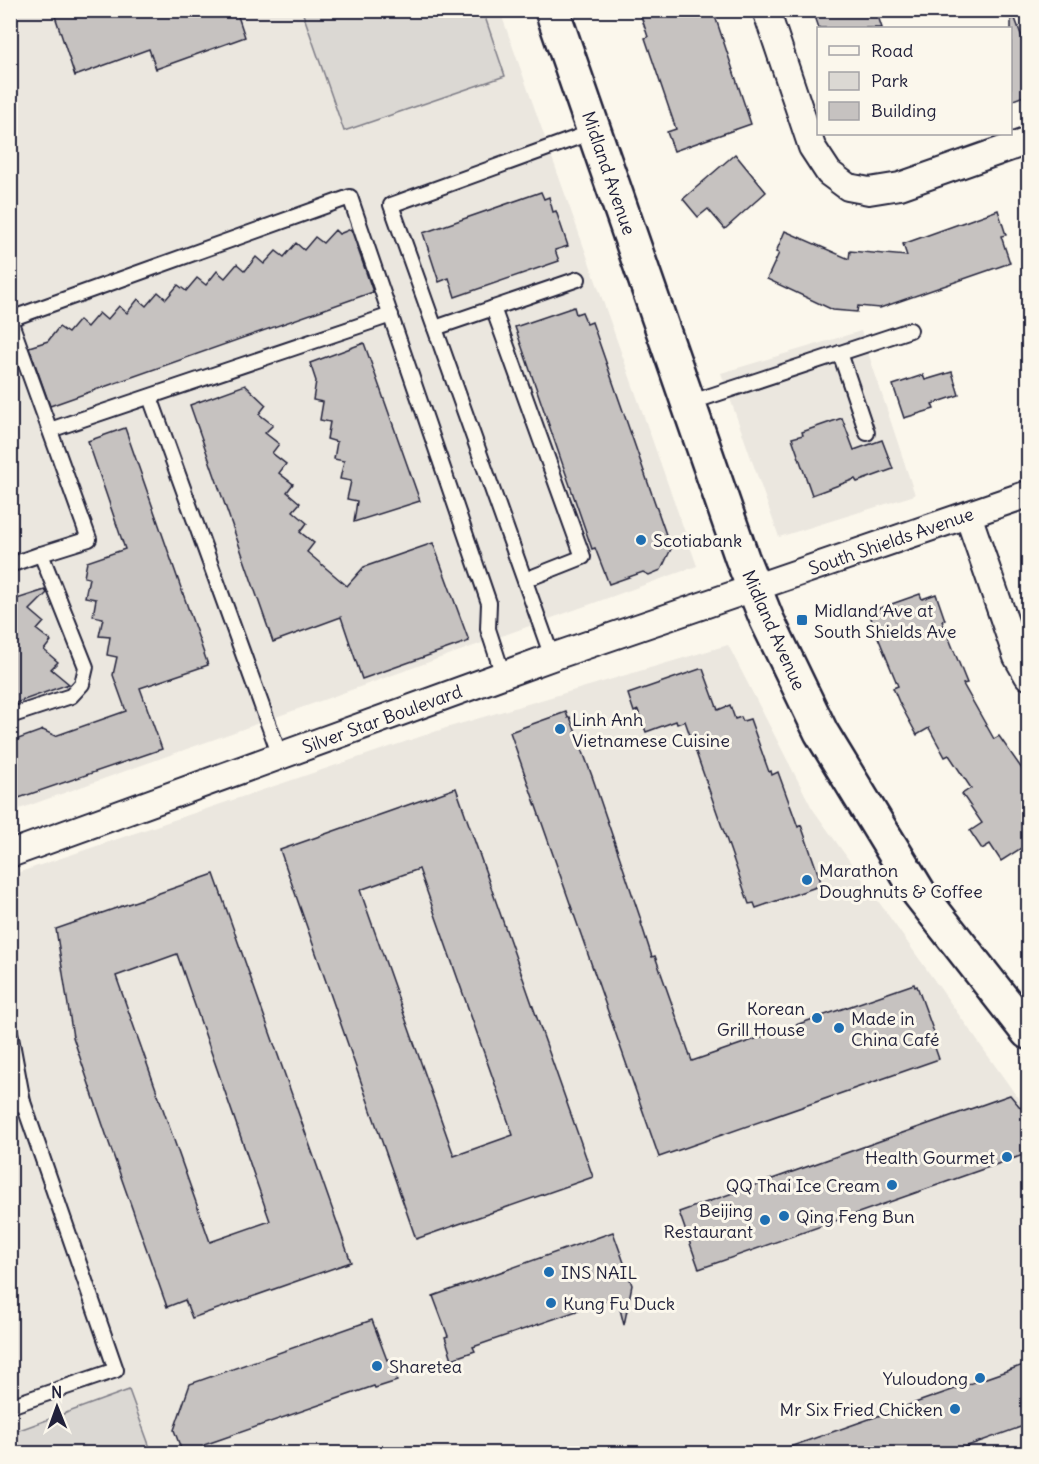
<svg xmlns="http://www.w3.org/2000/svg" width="1039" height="1464" viewBox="0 0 1039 1464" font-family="Delius,sans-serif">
<rect width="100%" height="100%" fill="#fbf7ec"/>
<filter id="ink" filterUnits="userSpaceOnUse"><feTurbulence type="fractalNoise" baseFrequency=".0167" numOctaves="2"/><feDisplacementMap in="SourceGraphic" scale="12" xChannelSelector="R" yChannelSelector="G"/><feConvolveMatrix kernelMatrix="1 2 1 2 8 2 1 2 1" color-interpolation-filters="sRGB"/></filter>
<g filter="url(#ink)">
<g fill="#ebe7df">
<polygon points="11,11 500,11 697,566 11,812"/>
<polygon points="861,331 915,495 779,537 721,373"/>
<polygon points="728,645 812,808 1028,1112 1028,1453 152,1453 128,1390 11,1433 11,875 446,728"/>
</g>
<g fill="#dbd8d3" stroke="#7e7d87" stroke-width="1.5">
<polygon points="302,11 483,11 505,76 344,131"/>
<polygon points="129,1390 152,1453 11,1453 11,1433"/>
</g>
<g fill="#c6c2c0" stroke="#22223b" stroke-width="1.5" fill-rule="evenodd">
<polygon points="53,10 236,10 245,37 156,69 149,49 75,76"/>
<polygon points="639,10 713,10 751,124 674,151 667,132 676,129 645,38 648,37"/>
<polygon points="813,10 876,10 882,28 819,28"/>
<polygon points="1011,13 1013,13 1029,56 1029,94 1011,101"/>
<polygon points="735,154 766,192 725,229 708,209 698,217 683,199"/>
<polygon points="541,192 544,199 549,197 553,212 556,211 568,246 555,250 559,261 455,297 449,278 439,282 423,233"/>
<polygon points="998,210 1006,235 1001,236 1010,263 880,308 858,306 857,312 833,310 767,279 779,253 776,252 785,231 849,259 850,251 907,256 903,244"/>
<polygon points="351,229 373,292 50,406 29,347 48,341 59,327 68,333 79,320 87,327 99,313 107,320 119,306 127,313 138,299 146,306 158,292 166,299 178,285 186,291 197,278 206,285 217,271 225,278 237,264 245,271 256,257 264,264 276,251 284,257 296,243 304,250 315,237 323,243 335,230 339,234"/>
<polygon points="574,307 576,314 582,312 587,324 592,322 671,549 661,570 649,575 643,572 609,584 595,548 592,549 515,327"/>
<polygon points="364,343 420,501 354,522 357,501 347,499 351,481 340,479 344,461 334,459 337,442 327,439 330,422 320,420 323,402 313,400 316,381 310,363"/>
<polygon points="952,372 959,395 932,404 934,409 904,418 893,385 923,375 925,380"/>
<polygon points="245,385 266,405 259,414 273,425 265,433 279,444 272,453 286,464 279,473 293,484 287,492 300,503 293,511 307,523 300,532 314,543 307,552 347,586 364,567 433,543 469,641 362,679 341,617 273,642 190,405"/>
<polygon points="842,418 854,450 882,440 893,469 857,482 855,479 812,495 792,438 803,435 802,432"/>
<polygon points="125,428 208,665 140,688 162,749 10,801 10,742 43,730 55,736 126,711 113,675 117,657 107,655 110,637 99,636 103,618 93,616 96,599 85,597 89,578 84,577 87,562 125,549 88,441"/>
<polygon points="45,590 47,593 30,610 44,622 37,630 51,641 44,650 58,662 51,669 69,684 10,705 10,594 17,599"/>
<polygon points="920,594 922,599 936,594 945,620 942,621 967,683 963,684 994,739 999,736 1029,779 1029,843 1001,861 990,844 982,849 970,831 982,823 962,794 971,788 949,755 945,757 929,728 917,735 899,702 893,688 898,686 875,630 869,612"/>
<polygon points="700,669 703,669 718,710 730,705 735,719 741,717 743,721 750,719 769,772 771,771 772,775 778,772 798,827 801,825 822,885 756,908 754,903 749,904 685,721 677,724 676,721 646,732 638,710 634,712 628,694"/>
<polygon points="566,712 568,718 570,717 592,776 642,923 641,923 652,957 655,956 692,1061 914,984 915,987 917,986 936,1038 932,1039 939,1059 659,1157 510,732"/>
<path d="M456,788L593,1177L416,1239L280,850ZM419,869L513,1135L454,1156L360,890Z"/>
<path d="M214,874L351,1262L192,1318L185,1300L167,1307L109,1143L73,1037L56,929ZM177,954L270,1221L210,1242L116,976Z"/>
<polygon points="1010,1095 1029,1118 1029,1153 699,1269 679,1212"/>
<polygon points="613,1232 632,1285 624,1325 617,1297 473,1347 475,1351 452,1359 445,1337 448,1336 433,1296"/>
<polygon points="372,1320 387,1360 389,1359 397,1381 375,1388 374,1386 204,1445 205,1448 191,1454 183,1454 174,1430 190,1384"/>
<polygon points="1029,1363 1029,1424 945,1454 778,1454 778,1451"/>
</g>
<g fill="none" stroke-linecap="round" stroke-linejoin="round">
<g stroke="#22223b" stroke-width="18">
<g id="lane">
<polyline points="493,308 583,557 525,580"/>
<polyline points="10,319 350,197 489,603 488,629 503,675"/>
<polyline points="10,320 89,539 41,554"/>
<polyline points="435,328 578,279"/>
<polyline points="840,353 867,433"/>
<polyline points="150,397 280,756"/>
<polyline points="689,403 910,330"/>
<polyline points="50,430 391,315"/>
<polyline points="10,565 41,554 86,667 82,684 71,696 10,716"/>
<polyline points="552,657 391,205 595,131"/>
<polyline points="10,1032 23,1102 10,1107"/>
<polyline points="10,1406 116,1370 23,1102"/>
</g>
</g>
<g stroke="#22223b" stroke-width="30">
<g id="street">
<polyline points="766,10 812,147 829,173 848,187 869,191 900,186 1028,141"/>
<polyline points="968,515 1017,657 1028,676"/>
<polyline points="10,854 552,657 1028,494"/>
</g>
</g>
<g stroke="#22223b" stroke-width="38">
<polyline id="secondary" points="552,10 742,558 767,620 821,732 919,893 1028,1032"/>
</g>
<use href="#lane" stroke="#fbf7ec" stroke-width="14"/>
<use href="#street" stroke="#fbf7ec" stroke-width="26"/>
<use href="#secondary" stroke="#fbf7ec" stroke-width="33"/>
</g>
</g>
<g fill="#1f6fb2" stroke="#fbf7ec" stroke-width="2">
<circle cx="641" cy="540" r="6"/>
<rect x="796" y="614" width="12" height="12" rx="3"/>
<circle cx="560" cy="729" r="6"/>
<circle cx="807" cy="880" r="6"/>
<circle cx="817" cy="1018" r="6"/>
<circle cx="839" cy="1028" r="6"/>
<circle cx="1007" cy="1157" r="6"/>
<circle cx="892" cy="1185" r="6"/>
<circle cx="784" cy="1216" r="6"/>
<circle cx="765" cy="1220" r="6"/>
<circle cx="549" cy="1272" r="6"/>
<circle cx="551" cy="1303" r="6"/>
<circle cx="377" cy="1366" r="6"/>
<circle cx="980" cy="1378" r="6"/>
<circle cx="955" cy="1409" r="6"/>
</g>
<g text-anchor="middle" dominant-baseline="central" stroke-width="6" stroke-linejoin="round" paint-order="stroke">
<g font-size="18" fill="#22223b" stroke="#fbf7ec">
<text transform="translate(609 173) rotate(71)">Midland Avenue</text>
<text transform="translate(891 541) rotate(-19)">South Shields Avenue</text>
<text transform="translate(774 630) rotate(66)">Midland Avenue</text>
<text transform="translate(382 719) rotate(-20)">Silver Star Boulevard</text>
</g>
<g font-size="18" fill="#22223b" stroke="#fbf7ec" text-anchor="start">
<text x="653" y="540">Scotiabank</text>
<text x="814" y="610">Midland Ave at<tspan x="814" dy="21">South Shields Ave</tspan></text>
<text x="572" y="719">Linh Anh<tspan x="572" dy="21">Vietnamese Cuisine</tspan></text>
<text x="819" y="870">Marathon<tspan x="819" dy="21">Doughnuts &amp; Coffee</tspan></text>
<text x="805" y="1008" text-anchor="end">Korean<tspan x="805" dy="21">Grill House</tspan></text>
<text x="851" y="1018">Made in<tspan x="851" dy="21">China Café</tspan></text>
<text x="995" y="1157" text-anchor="end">Health Gourmet</text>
<text x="880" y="1185" text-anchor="end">QQ Thai Ice Cream</text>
<text x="753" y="1210" text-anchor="end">Beijing<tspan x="753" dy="21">Restaurant</tspan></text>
<text x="796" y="1216">Qing Feng Bun</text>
<text x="561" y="1272">INS NAIL</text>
<text x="563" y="1303">Kung Fu Duck</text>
<text x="389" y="1366">Sharetea</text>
<text x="968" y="1378" text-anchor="end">Yuloudong</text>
<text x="943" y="1409" text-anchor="end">Mr Six Fried Chicken</text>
</g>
</g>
<rect width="1039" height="1464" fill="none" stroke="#fbf7ec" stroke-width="36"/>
<rect x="18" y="18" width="1003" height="1428" fill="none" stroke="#22223b" stroke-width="2" filter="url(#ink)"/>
<rect x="817" y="27" width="195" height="108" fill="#fbf7ec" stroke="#a4a2a5" stroke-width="1.5"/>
<rect x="829" y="46" width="30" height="9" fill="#fbf7ec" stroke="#a4a2a5" stroke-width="1.5"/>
<text x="871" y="57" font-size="18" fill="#22223b">Road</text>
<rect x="829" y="72" width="30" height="18" fill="#dbd8d3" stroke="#a4a2a5" stroke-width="1.5"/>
<text x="871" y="87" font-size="18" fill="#22223b">Park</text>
<rect x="829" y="102" width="30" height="18" fill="#c6c2c0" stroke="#a4a2a5" stroke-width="1.5"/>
<text x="871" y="117" font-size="18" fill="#22223b">Building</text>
<g transform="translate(57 1407) rotate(359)" stroke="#fbf7ec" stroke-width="4.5" paint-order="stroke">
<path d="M0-4.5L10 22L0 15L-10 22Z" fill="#22223b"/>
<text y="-9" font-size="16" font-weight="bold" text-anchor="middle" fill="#22223b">N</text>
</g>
</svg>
